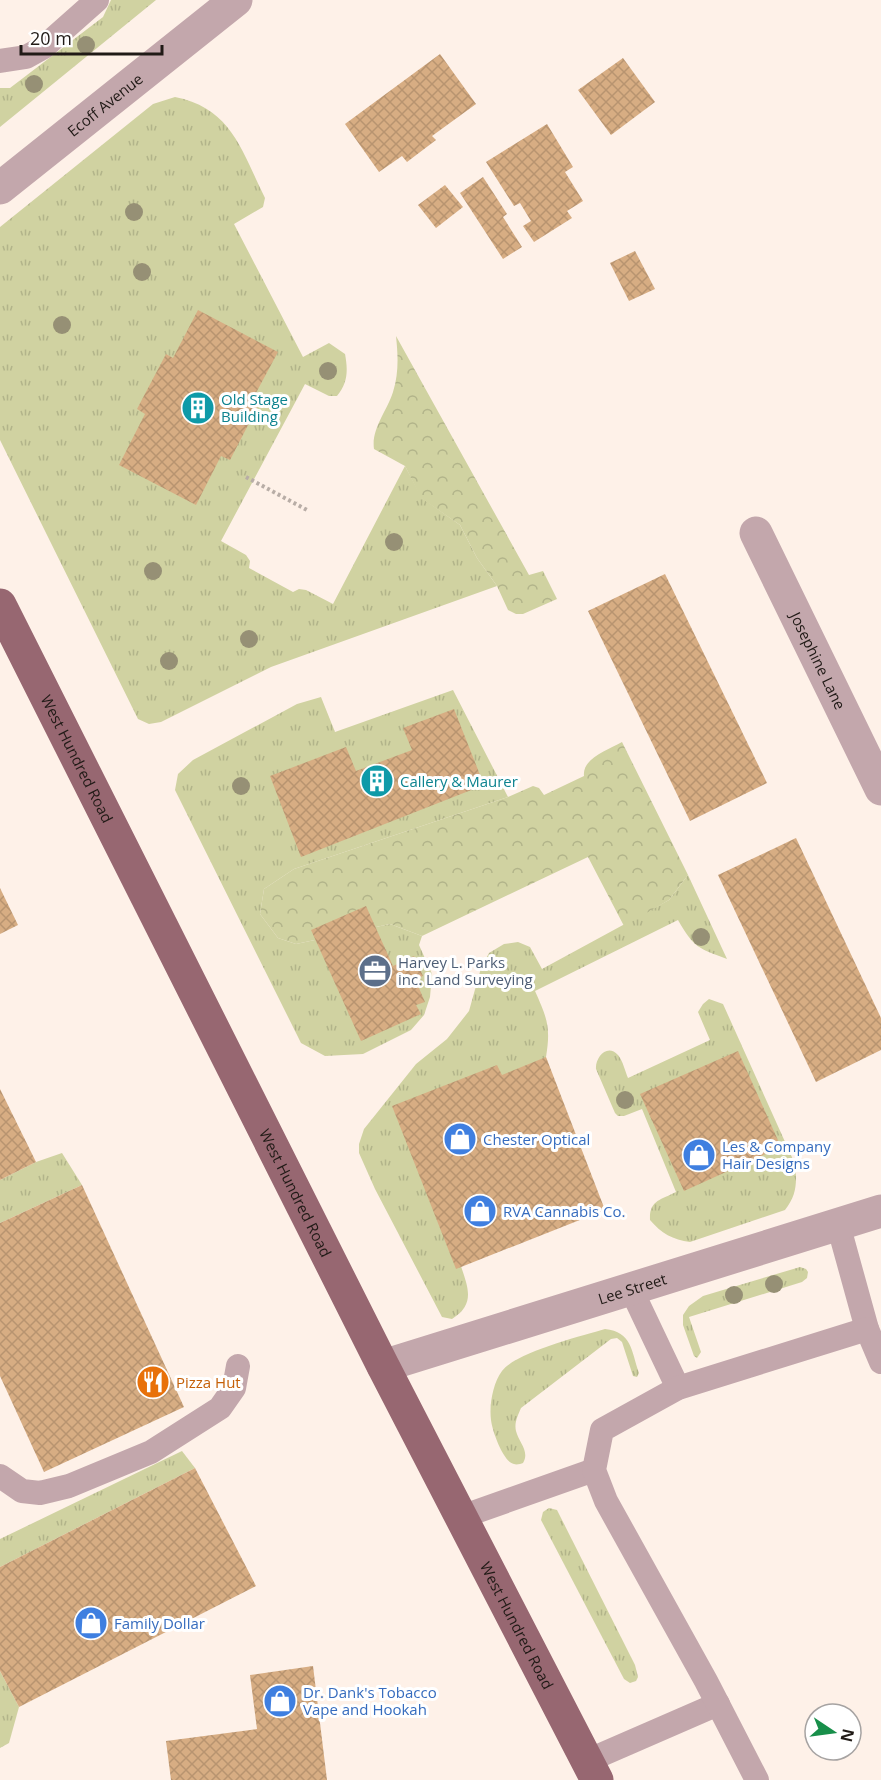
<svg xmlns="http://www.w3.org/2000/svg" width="881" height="1780" viewBox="0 0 881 1780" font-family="'Open Sans',sans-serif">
<defs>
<pattern id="grass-tufts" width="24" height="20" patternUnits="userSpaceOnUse" patternTransform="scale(1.5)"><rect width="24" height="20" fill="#d0d2a1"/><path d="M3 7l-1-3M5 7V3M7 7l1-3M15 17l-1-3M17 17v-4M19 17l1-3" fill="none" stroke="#b2b48a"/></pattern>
<pattern id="forest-crowns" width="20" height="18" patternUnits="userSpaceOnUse" patternTransform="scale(1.5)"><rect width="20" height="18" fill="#d0d2a1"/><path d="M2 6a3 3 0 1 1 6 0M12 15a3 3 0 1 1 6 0" fill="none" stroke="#b2b48a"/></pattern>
<pattern id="building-cross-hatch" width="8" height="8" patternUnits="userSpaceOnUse" patternTransform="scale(1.5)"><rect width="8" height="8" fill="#d7ad83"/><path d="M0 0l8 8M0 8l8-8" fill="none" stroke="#b89470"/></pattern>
</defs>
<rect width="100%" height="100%" fill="#fef1e8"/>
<g fill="url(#grass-tufts)">
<polygon points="111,0 156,0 0,127 0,88 10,88 103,17"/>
<path d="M175,97C232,108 242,152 265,198L263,207L234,224L303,357L329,343L345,354C348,370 348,383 337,396H329L305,384L221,541L246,555L250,561L249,568L293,592L299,589L306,590L333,604L405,466L422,498L460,525L477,558L497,586L271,667L161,722L149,724L138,719L0,440V227L153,104Z"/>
<polygon points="453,690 508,797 294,869 264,889 260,914 278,938 296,944 390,924 422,936 419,945 432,974 430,997 424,1015 411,1030 363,1054 325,1056 301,1043 175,790 178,774 193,760 297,704 321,697 335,732"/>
<path d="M688,875L727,959C698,948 694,948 678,920L535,991C547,1018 551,1027 546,1057L460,1263C467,1286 477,1303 452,1319L442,1317L375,1189L359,1153V1144L364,1129L416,1064L447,1039L469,1011L481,968L489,953L504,944L518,942L530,947L542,969L669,900Z"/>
<path d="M709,999L723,1004L795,1164C797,1182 797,1195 785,1210L690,1242C673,1240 661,1233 650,1220C649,1200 661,1200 676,1192L642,1109L624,1116H618L615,1113L596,1069C595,1058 607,1043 618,1055C623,1061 625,1071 628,1078L710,1040L698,1012L703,1004Z"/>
<polygon points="62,1153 82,1185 0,1223 0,1180 36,1162"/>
<polygon points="800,1267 806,1269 808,1272 807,1278 802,1282 689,1317 701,1352 697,1358 694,1356 683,1325 683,1315 689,1306 703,1296"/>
<path d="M605,1329C632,1332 631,1350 639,1373L637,1377L633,1376L622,1342L617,1338L611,1339L521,1408C518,1415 514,1423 516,1431C519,1443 530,1451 523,1463C521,1464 516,1465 514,1464C503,1462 492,1430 491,1420C489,1405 493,1383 502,1371C516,1352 582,1336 605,1329Z"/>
<polygon points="182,1451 195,1468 0,1567 0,1539"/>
<polygon points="549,1508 557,1510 635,1665 638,1677 636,1681 630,1683 624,1679 541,1520 543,1512"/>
<polygon points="0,1671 19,1707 9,1743 0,1748"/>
</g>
<g fill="url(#forest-crowns)">
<path d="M396,336L529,575L543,571L557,599L523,614H516L508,610L497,586L477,558L460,525L421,498L405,466L374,449C371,429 387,411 393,392C399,373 398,355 396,336Z"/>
<path d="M622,742L688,875L669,900L624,926L588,857L422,936L390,924L296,944L278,938L260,914L264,889L294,869L508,797L533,786L539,788L544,795L584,776C582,758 608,750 622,742Z"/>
</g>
<g fill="url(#building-cross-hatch)">
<polygon points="440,54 476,104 432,136 436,140 407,162 402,156 379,172 345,124"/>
<polygon points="623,58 655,102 611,135 578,90"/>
<polygon points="547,124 573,167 565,172 583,201 567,211 572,218 534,242 523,226 531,221 520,203 514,206 486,162"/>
<polygon points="483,177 507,214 503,217 522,247 503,259 460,193"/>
<polygon points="445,185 463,207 436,228 418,205"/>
<polygon points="635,251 655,289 629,301 610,263"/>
<polygon points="198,310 278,352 251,402 258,406 230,460 221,456 196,505 119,465 145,414 137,409 166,354 173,358"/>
<polygon points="665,574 767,783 690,821 588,611"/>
<polygon points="454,709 484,785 301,857 270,776 346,747 356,771 412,750 403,728"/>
<polygon points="796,838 881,1018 881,1050 816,1082 718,875"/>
<polygon points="0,888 18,925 0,934"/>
<polygon points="366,906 393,966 414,956 423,976 415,979 425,1002 416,1005 421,1014 361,1041 311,930"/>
<polygon points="738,1051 781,1147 684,1191 640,1094"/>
<polygon points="546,1057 605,1210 456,1269 392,1106 497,1065 502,1075"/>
<polygon points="0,1089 36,1162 0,1180"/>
<polygon points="82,1185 184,1407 44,1472 0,1376 0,1223"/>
<polygon points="195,1468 256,1586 19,1707 0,1671 0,1567"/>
<polygon points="313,1666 327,1780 171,1780 166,1741 257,1729 250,1675"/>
</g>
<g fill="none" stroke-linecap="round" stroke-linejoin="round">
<polyline stroke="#b8ada6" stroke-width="4" stroke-dasharray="3 3" stroke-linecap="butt" points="246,477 307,510"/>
<g stroke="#c3a7ac" stroke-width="24">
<polyline points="0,61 26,57 44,47 97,0"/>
<polyline points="838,1224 867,1329"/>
<polyline points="631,1289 678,1388"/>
<polyline points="0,1476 22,1491 40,1493 69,1486 151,1452 220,1408 234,1388 238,1366"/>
<polyline points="461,1517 594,1470"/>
<polyline points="587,1761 718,1704"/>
<polyline points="757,1780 706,1681 606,1501 594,1470 602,1430 678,1388 867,1329 881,1362"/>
</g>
<g stroke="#c3a7ac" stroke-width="33">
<path id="s1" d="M756,533L881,789"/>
<path id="s2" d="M383,1366L881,1211"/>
</g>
<path stroke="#c3a7ac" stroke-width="33" id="s3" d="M0,188L236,0"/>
<path stroke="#976771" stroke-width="33" id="s4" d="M0,605L383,1366L597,1780"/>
</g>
<g fill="#969075">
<circle cx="86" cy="45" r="9"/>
<circle cx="34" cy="84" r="9"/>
<circle cx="134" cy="212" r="9"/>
<circle cx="142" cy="272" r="9"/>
<circle cx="62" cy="325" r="9"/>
<circle cx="328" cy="371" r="9"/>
<circle cx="394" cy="542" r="9"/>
<circle cx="153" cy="571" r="9"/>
<circle cx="249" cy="639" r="9"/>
<circle cx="169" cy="661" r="9"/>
<circle cx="241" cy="786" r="9"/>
<circle cx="701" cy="937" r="9"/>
<circle cx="625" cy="1100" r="9"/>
<circle cx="774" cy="1284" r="9"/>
<circle cx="734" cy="1295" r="9"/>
</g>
<defs>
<g id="building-disc" transform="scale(1.725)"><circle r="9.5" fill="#0f9aa8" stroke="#fff"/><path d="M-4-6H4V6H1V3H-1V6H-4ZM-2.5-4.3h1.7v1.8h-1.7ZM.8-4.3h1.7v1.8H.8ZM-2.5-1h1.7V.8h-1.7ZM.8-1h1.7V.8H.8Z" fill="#fff"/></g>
<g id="office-disc" transform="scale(1.725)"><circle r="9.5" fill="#5c6f8a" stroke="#fff"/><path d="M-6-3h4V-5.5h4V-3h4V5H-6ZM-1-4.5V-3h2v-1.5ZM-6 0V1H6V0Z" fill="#fff"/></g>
<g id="shop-disc" transform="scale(1.725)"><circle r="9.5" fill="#3f7fe0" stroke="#fff"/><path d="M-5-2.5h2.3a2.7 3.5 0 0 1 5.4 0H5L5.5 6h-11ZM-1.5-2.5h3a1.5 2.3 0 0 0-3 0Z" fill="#fff"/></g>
<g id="restaurant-disc" transform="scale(1.725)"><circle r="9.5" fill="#e8710a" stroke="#fff"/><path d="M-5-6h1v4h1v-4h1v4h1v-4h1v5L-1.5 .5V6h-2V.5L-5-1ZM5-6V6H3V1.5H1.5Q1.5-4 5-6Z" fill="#fff"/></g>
</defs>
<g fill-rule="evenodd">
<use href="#building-disc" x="198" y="408"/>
<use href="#building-disc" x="377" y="781"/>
<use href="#office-disc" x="375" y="971"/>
<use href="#shop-disc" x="460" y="1139"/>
<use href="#shop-disc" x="699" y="1155"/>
<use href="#shop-disc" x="480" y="1211"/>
<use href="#restaurant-disc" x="153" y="1382"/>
<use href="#shop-disc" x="91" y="1623"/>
<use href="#shop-disc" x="280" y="1701"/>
</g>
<g text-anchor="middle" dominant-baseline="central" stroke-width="6" stroke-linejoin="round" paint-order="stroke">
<g font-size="15" fill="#201a16" stroke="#fff">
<text stroke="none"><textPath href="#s3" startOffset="134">Ecoff Avenue</textPath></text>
<text stroke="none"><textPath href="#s1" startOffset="142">Josephine Lane</textPath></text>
<text stroke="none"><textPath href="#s4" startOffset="172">West Hundred Road</textPath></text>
<text stroke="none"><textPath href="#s4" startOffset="658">West Hundred Road</textPath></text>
<text stroke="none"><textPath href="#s2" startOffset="261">Lee Street</textPath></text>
<text stroke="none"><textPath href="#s4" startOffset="1144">West Hundred Road</textPath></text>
</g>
<g font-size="15" fill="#0d838f" stroke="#fff" text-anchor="start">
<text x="221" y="399">Old Stage<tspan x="221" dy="17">Building</tspan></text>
<text x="400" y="781">Callery &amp; Maurer</text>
</g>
<g font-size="15" fill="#4e5e75" stroke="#fff" text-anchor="start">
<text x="398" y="962">Harvey L. Parks<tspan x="398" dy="17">inc. Land Surveying</tspan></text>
</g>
<g font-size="15" fill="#366cbe" stroke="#fff" text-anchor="start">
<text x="483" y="1139">Chester Optical</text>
<text x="722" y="1146">Les &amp; Company<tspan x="722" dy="17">Hair Designs</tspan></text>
<text x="503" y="1211">RVA Cannabis Co.</text>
<text x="114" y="1623">Family Dollar</text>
<text x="303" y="1692">Dr. Dank's Tobacco<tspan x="303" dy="17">Vape and Hookah</tspan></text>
</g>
<g font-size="15" fill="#c56008" stroke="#fff" text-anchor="start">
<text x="176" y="1382">Pizza Hut</text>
</g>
</g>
<g transform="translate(833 1732) rotate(103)"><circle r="28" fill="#ffffff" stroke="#a6a3a2" stroke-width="1.5"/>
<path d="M0-4.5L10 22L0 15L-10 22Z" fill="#188f4a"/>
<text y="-9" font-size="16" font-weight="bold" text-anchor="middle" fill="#201a16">N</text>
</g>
<path d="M21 45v9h141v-9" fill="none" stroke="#201a16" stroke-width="3"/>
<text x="30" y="45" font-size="18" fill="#201a16" stroke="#ffffff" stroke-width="4.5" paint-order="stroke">20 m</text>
</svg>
